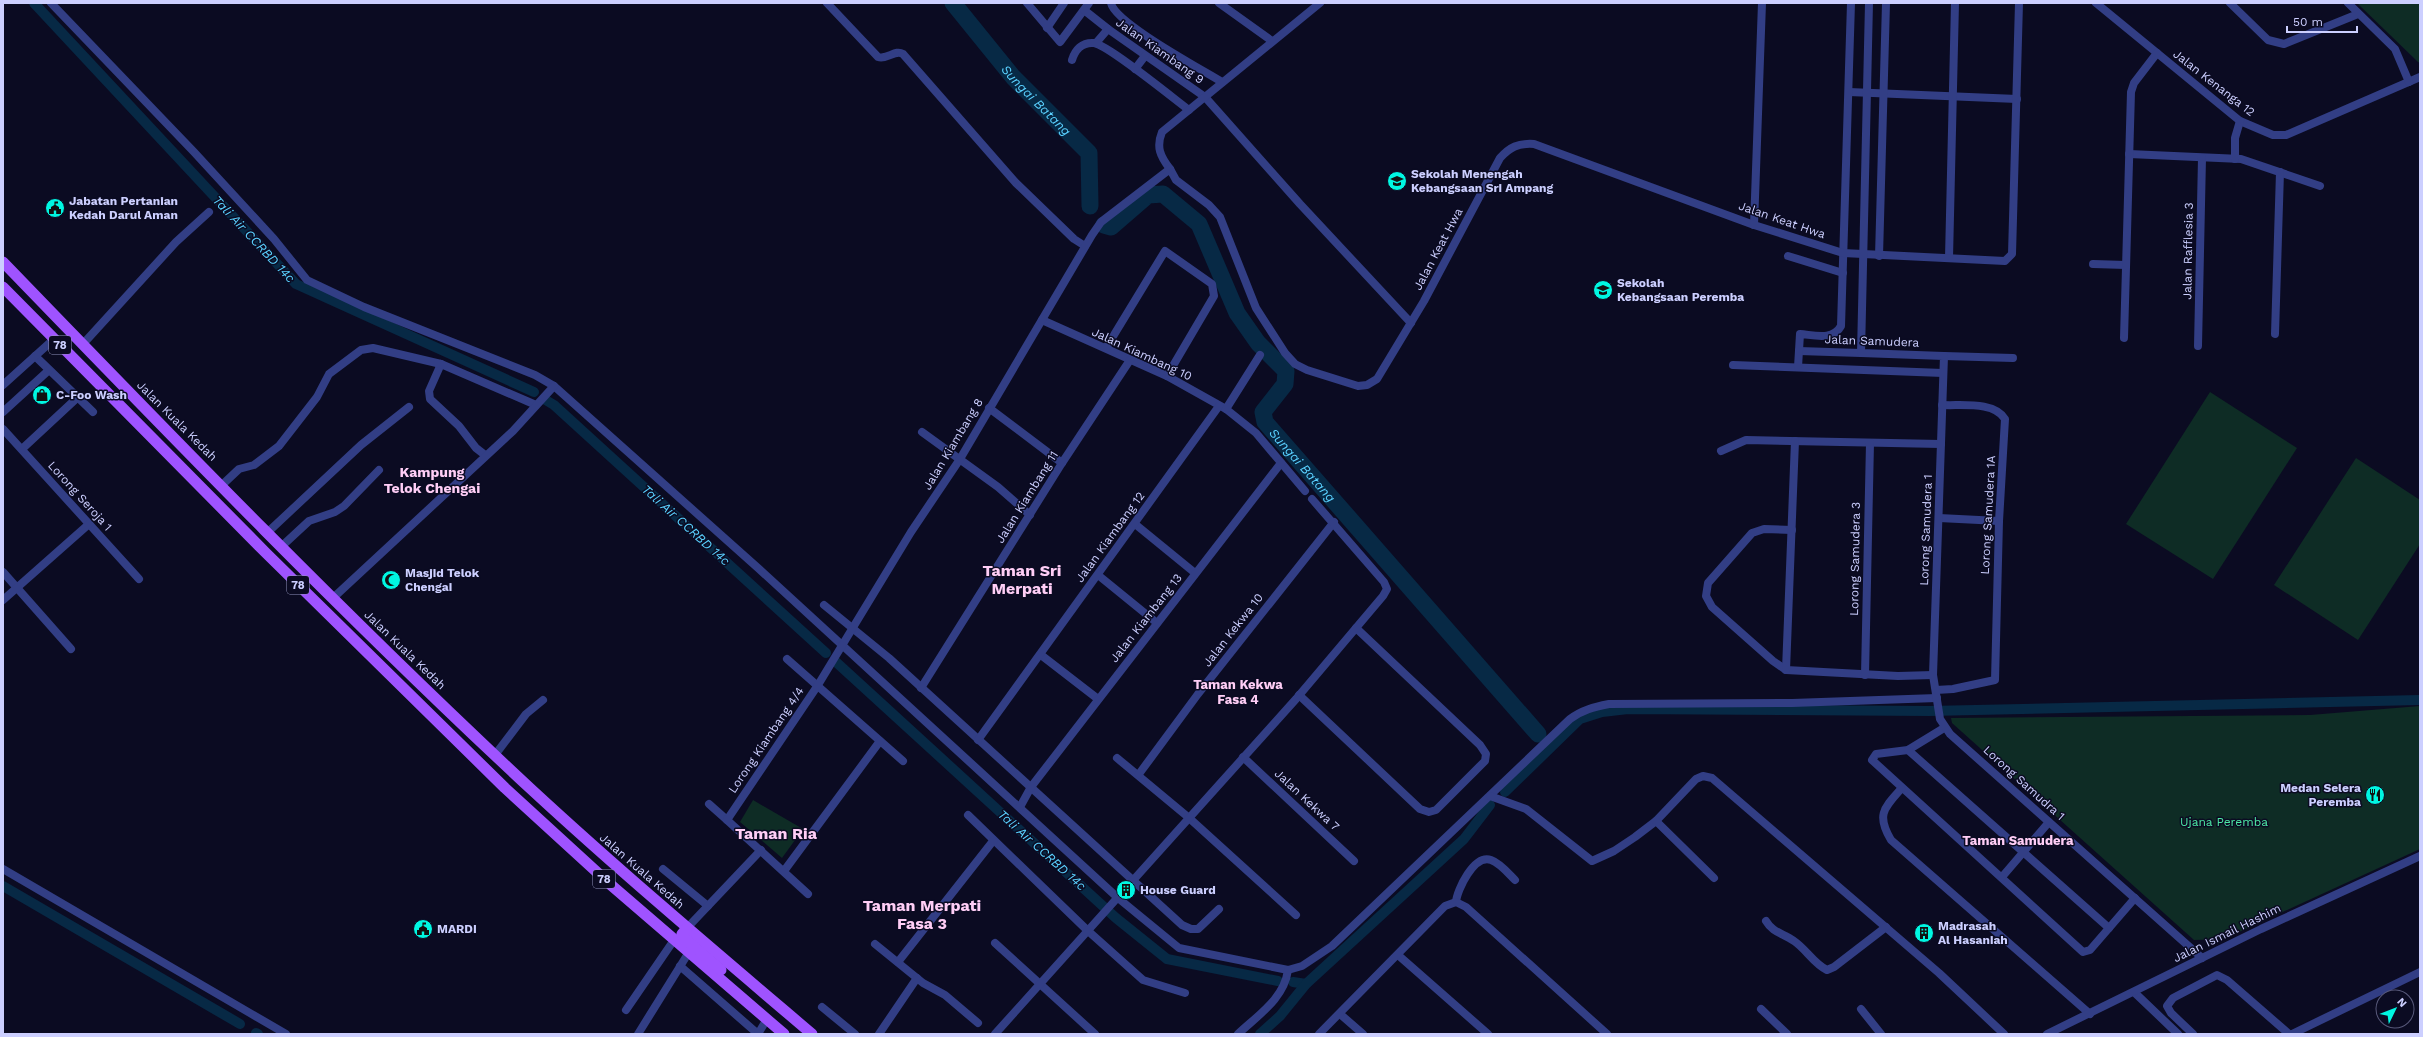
<svg xmlns="http://www.w3.org/2000/svg" width="2423" height="1037" viewBox="0 0 2423 1037" font-family="'Work Sans',sans-serif">
<rect width="100%" height="100%" fill="#0b0b22"/>
<g fill="#0e2c25">
<polygon points="2357,3 2420,3 2420,63 2418,62"/>
<polygon points="2210,392 2297,448 2213,579 2126,524"/>
<polygon points="2356,458 2420,500 2420,544 2358,640 2274,585"/>
<polygon points="2420,706 2420,849 2224,939 2194,940 1952,723 1951,718 2310,715"/>
<polygon points="753,800 803,829 782,858 740,822"/>
</g>
<g fill="none" stroke-linecap="round" stroke-linejoin="round">
<g stroke="#072945" stroke-width="10">
<polyline points="34,3 296,284 534,392"/>
<polyline points="544,399 554,405 826,653"/>
<polyline points="836,662 1116,918 1167,959 1278,981"/>
<polyline points="1505,792 1580,719 1602,712 1628,709 1929,711 2420,700"/>
<polyline points="3,886 240,1024"/>
<polyline points="1293,982 1306,984"/>
<polyline points="256,1033 258,1034"/>
<polyline points="1260,1034 1280,1016 1306,984 1464,839 1490,805"/>
</g>
<g stroke="#072945" stroke-width="17">
<path id="s1" d="M953,3L1013,77L1089,153L1090,206"/>
<path id="s2" d="M1104,225L1111,227L1148,195L1163,194L1199,224L1237,313L1258,343L1286,371L1285,384L1263,412L1265,422L1538,734"/>
</g>
<g stroke="#323e85" stroke-width="8">
<path d="M51,3L194,152L274,239L307,280L364,307L535,375L554,386L758,568L1118,898L1179,948L1288,970L1302,966L1332,946L1570,719C1582,710 1594,707 1609,704L1792,703L1937,698"/>
<path d="M827,3L878,57C888,60 895,49 903,54L1016,183L1074,239L1085,246"/>
<polyline points="1027,3 1060,42 1089,3"/>
<path d="M1111,3C1115,23 1201,69 1222,82"/>
<polyline points="1219,3 1272,41"/>
<polyline points="2096,3 2240,121 2273,135 2286,135 2420,77"/>
<polyline points="2230,3 2268,40 2284,44 2358,14"/>
<polyline points="2348,3 2395,49 2409,82"/>
<polyline points="1084,10 1108,29 1205,97 1300,204 1411,323"/>
<polyline points="1047,28 1064,3"/>
<polyline points="1096,43 1108,29"/>
<path d="M1072,60C1075,50 1082,42 1094,43C1108,45 1173,98 1189,110"/>
<polyline points="1135,69 1145,56"/>
<polyline points="1849,92 2017,99"/>
<polyline points="2129,154 2241,159 2320,186"/>
<polyline points="2235,159 2235,138 2240,121"/>
<path d="M1170,169C1160,156 1156,147 1162,132L1320,3"/>
<polyline points="1754,225 1762,3"/>
<polyline points="1788,256 1843,273"/>
<polyline points="1879,256 1886,3"/>
<polyline points="1949,258 1955,3"/>
<polyline points="2093,264 2126,265"/>
<polyline points="1042,320 1167,376 1226,409 1256,433 1305,491"/>
<polyline points="2275,334 2280,172"/>
<polyline points="2124,338 2131,92 2134,83 2157,53"/>
<polyline points="83,344 176,242 209,212"/>
<polyline points="2198,346 2202,158"/>
<polyline points="1106,348 1165,251 1212,284 1214,296 1167,376"/>
<polyline points="1799,351 1861,353"/>
<polyline points="35,356 93,412"/>
<polyline points="1944,356 2013,358"/>
<polyline points="441,364 429,391 430,399 459,426 476,448 485,455"/>
<polyline points="1733,365 1943,373"/>
<path d="M1798,367L1800,334C1814,335 1833,341 1841,326L1851,3"/>
<polyline points="3,385 54,339"/>
<polyline points="989,408 1062,463"/>
<polyline points="1226,409 1260,355"/>
<polyline points="3,412 49,370"/>
<polyline points="3,429 139,579"/>
<polyline points="922,432 998,487 1030,515"/>
<polyline points="22,449 78,397"/>
<polyline points="1721,451 1746,440 1941,444"/>
<polyline points="222,485 239,469 254,465 279,446 317,397 329,374 361,350 373,348 441,364 536,405"/>
<polyline points="1939,518 1999,521"/>
<polyline points="1135,524 1195,573"/>
<polyline points="1792,530 1764,529 1752,533 1708,583 1706,596 1712,607 1773,661 1786,670 1898,676 1933,675"/>
<polyline points="268,532 361,445 409,407"/>
<polyline points="282,546 309,521 335,512 344,506 379,470"/>
<polyline points="3,572 71,649"/>
<polyline points="1098,575 1157,623"/>
<polyline points="333,598 513,431 554,386"/>
<polyline points="3,600 89,524"/>
<polyline points="824,605 889,658 1182,925 1191,929 1198,929 1219,909"/>
<polyline points="1041,655 1098,699"/>
<polyline points="787,659 903,761"/>
<polyline points="1786,670 1795,441"/>
<polyline points="1865,675 1870,443"/>
<polyline points="921,688 1062,463 1130,360"/>
<path d="M1936,690L1953,689L1995,680L1999,521L2005,419C1994,401 1962,406 1942,405"/>
<polyline points="1299,695 1420,809 1429,812 1436,810 1485,761 1486,754 1480,745 1356,628"/>
<polyline points="1944,728 1908,750 1876,754 1872,760 2083,952 2090,950 2135,898"/>
<polyline points="978,740 1219,406"/>
<polyline points="1908,750 2109,928"/>
<polyline points="495,755 526,714 543,700"/>
<polyline points="1243,757 1354,861"/>
<polyline points="1117,758 1188,817 1296,915"/>
<polyline points="1139,774 1198,694 1334,522"/>
<path d="M1901,789C1884,808 1876,815 1891,840L2090,1014"/>
<polyline points="1490,796 1526,809 1592,861 1614,851 1635,837 1656,821 1696,779 1703,776 1712,778 1939,973 2004,1034"/>
<polyline points="709,804 727,820"/>
<polyline points="1020,807 1031,787 1281,463"/>
<polyline points="968,815 1087,930 1143,980 1185,993"/>
<polyline points="1656,821 1714,878"/>
<polyline points="3,869 286,1034"/>
<polyline points="663,869 708,906"/>
<polyline points="784,871 880,741"/>
<polyline points="2002,877 2049,822"/>
<path d="M808,894L727,820L818,685L911,532L960,459L1092,235L1101,222L1170,169L1176,180L1209,205L1220,217L1256,308L1285,353L1295,364L1307,370L1358,386L1367,385L1377,379L1424,301L1500,158C1510,147 1518,143 1534,144L1754,225L1843,253L2005,261L2012,254L2019,3"/>
<path d="M1456,902C1457,890 1474,854 1491,860C1500,863 1509,874 1515,880"/>
<path d="M1766,921C1773,933 1783,933 1794,941C1806,949 1814,964 1827,970L1834,967L1886,927"/>
<polyline points="687,928 761,850"/>
<polyline points="995,943 1095,1034"/>
<polyline points="875,944 923,983 945,995 978,1023"/>
<polyline points="1398,955 1488,1034"/>
<polyline points="898,962 993,841"/>
<polyline points="680,966 758,1034"/>
<polyline points="822,1007 855,1034"/>
<polyline points="1761,1009 1787,1034"/>
<polyline points="1861,1009 1881,1034"/>
<polyline points="626,1010 674,940"/>
<polyline points="1340,1014 1363,1034"/>
<polyline points="638,1034 689,952"/>
<polyline points="758,1034 767,1019"/>
<polyline points="879,1034 917,978"/>
<polyline points="995,1034 1296,699 1383,596 1387,589 1384,582 1312,499"/>
<path d="M1238,1034C1258,1015 1284,999 1288,970"/>
<polyline points="1319,1034 1445,906 1456,902 1466,907 1607,1034"/>
<polyline points="2193,1034 2171,1013 2167,1006 2173,998 2217,975 2227,980 2289,1034"/>
<polyline points="2292,1034 2420,972"/>
</g>
<g stroke="#323e85" stroke-width="8">
<polyline points="1869,3 1861,353 1944,356 1933,675 1940,719 1950,734 2202,958"/>
<polyline points="2134,992 2178,1034"/>
<polyline points="2047,1034 2261,929 2420,856"/>
</g>
<g stroke="#9f53ff" stroke-width="11">
<path d="M3,262C176,441 350,621 532,790C623,874 718,954 812,1034"/>
<polyline points="3,287 266,553 505,788 611,885 784,1034"/>
<polyline points="687,928 682,934 684,938 721,970"/>
</g>
</g>
<defs>
<g id="school-disc" transform="scale(1)"><circle r="9.5" fill="#00f7e2" stroke="#0b0b22"/><path d="M0-5L7-2L0 1L-7-2ZM-4 1L0 2.5L4 1V4Q0 6-4 4Z" fill="#111"/></g>
<g id="civic-disc" transform="scale(1)"><circle r="9.5" fill="#00f7e2" stroke="#0b0b22"/><path d="M-.6-6.5H3V-4.5H.6V-3L4-1V1h2V6H-6V1h2V-1L-.6-3ZM-1.2 2.5V6h2.4V2.5Z" fill="#111"/></g>
<g id="shop-disc" transform="scale(1)"><circle r="9.5" fill="#00f7e2" stroke="#0b0b22"/><path d="M-5-2.5h2.3a2.7 3.5 0 0 1 5.4 0H5L5.5 6h-11ZM-1.5-2.5h3a1.5 2.3 0 0 0-3 0Z" fill="#111"/></g>
<g id="mosque-disc" transform="scale(1)"><circle r="9.5" fill="#00f7e2" stroke="#0b0b22"/><path d="M3.5-4.9A6 6 0 1 0 3.5 4.9A5 5 0 1 1 3.5-4.9Z" fill="#111"/></g>
<g id="restaurant-disc" transform="scale(1)"><circle r="9.5" fill="#00f7e2" stroke="#0b0b22"/><path d="M-5-6h1v4h1v-4h1v4h1v-4h1v5L-1.5 .5V6h-2V.5L-5-1ZM5-6V6H3V1.5H1.5Q1.5-4 5-6Z" fill="#111"/></g>
<g id="building-disc" transform="scale(1)"><circle r="9.5" fill="#00f7e2" stroke="#0b0b22"/><path d="M-4-6H4V6H1V3H-1V6H-4ZM-2.5-4.3h1.7v1.8h-1.7ZM.8-4.3h1.7v1.8H.8ZM-2.5-1h1.7V.8h-1.7ZM.8-1h1.7V.8H.8Z" fill="#111"/></g>
</defs>
<g fill-rule="evenodd">
<use href="#school-disc" x="1397" y="181"/>
<use href="#civic-disc" x="55" y="208"/>
<use href="#school-disc" x="1603" y="290"/>
<use href="#shop-disc" x="42" y="395"/>
<use href="#mosque-disc" x="391" y="580"/>
<use href="#restaurant-disc" x="2375" y="795"/>
<use href="#building-disc" x="1126" y="890"/>
<use href="#civic-disc" x="423" y="929"/>
<use href="#building-disc" x="1924" y="933"/>
</g>
<g text-anchor="middle" dominant-baseline="central" stroke-width="3" stroke-linejoin="round" paint-order="stroke">
<g fill="#0b0b22" stroke="#9294bd" stroke-width="1">
<rect x="49" y="336" width="22" height="18" rx="3"/>
<rect x="287" y="576" width="22" height="18" rx="3"/>
<rect x="593" y="870" width="22" height="18" rx="3"/>
</g>
<g font-size="11" font-weight="bold" fill="#cccfff">
<text x="60" y="345">78</text>
<text x="298" y="585">78</text>
<text x="604" y="879">78</text>
</g>
<g font-size="12" fill="#cccfff" stroke="#0b0b22">
<text transform="translate(1160 51) rotate(35)">Jalan Kiambang 9</text>
<text transform="translate(2214 83) rotate(38)">Jalan Kenanga 12</text>
<text transform="translate(1782 220) rotate(19)">Jalan Keat Hwa</text>
<text transform="translate(1438 249) rotate(-62)">Jalan Keat Hwa</text>
<text transform="translate(2188 251) rotate(-89)">Jalan Rafflesia 3</text>
<text transform="translate(1872 341) rotate(2)">Jalan Samudera</text>
<text transform="translate(1142 354) rotate(25)">Jalan Kiambang 10</text>
<text transform="translate(177 421) rotate(45)">Jalan Kuala Kedah</text>
<text transform="translate(953 444) rotate(-59)">Jalan Kiambang 8</text>
<text transform="translate(80 496) rotate(48)">Lorong Seroja 1</text>
<text transform="translate(1027 497) rotate(-58)">Jalan Kiambang 11</text>
<text transform="translate(1988 515) rotate(-87)">Lorong Samudera 1A</text>
<text transform="translate(1926 530) rotate(-88)">Lorong Samudera 1</text>
<text transform="translate(1110 537) rotate(-54)">Jalan Kiambang 12</text>
<text transform="translate(1855 559) rotate(-89)">Lorong Samudera 3</text>
<text transform="translate(1146 618) rotate(-52)">Jalan Kiambang 13</text>
<text transform="translate(1233 630) rotate(-52)">Jalan Kekwa 10</text>
<text transform="translate(405 650) rotate(44)">Jalan Kuala Kedah</text>
<text transform="translate(766 740) rotate(-56)">Lorong Kiambang 4/4</text>
<text transform="translate(2024 783) rotate(42)">Lorong Samudra 1</text>
<text transform="translate(1307 800) rotate(43)">Jalan Kekwa 7</text>
<text transform="translate(642 871) rotate(41)">Jalan Kuala Kedah</text>
<text transform="translate(2227 933) rotate(-26)">Jalan Ismail Hashim</text>
</g>
<g font-size="12" font-weight="bold" fill="#cccfff" stroke="#0b0b22" text-anchor="start">
<text x="1411" y="174">Sekolah Menengah<tspan x="1411" dy="14">Kebangsaan Sri Ampang</tspan></text>
<text x="69" y="201">Jabatan Pertanian<tspan x="69" dy="14">Kedah Darul Aman</tspan></text>
<text x="1617" y="283">Sekolah<tspan x="1617" dy="14">Kebangsaan Peremba</tspan></text>
<text x="56" y="395">C-Foo Wash</text>
<text x="405" y="573">Masjid Telok<tspan x="405" dy="14">Chengai</tspan></text>
<text x="2361" y="788" text-anchor="end">Medan Selera<tspan x="2361" dy="14">Peremba</tspan></text>
<text x="1140" y="890">House Guard</text>
<text x="1938" y="926">Madrasah<tspan x="1938" dy="14">Al Hasaniah</tspan></text>
<text x="437" y="929">MARDI</text>
</g>
<g font-size="12" fill="#4deaa6" stroke="#0b0b22">
<text x="2224" y="822">Ujana Peremba</text>
</g>
<g font-size="13" font-style="italic" fill="#5ad1ff" stroke="#0b0b22">
<text stroke="none"><textPath href="#s1" startOffset="128">Sungai Batang</textPath></text>
<text transform="translate(254 239) rotate(47)">Tali Air CCRBD 14c</text>
<text stroke="none"><textPath href="#s2" startOffset="407">Sungai Batang</textPath></text>
<text transform="translate(686 525) rotate(42)">Tali Air CCRBD 14c</text>
<text transform="translate(1042 850) rotate(42)">Tali Air CCRBD 14c</text>
</g>
<g font-size="13" font-weight="bold" fill="#ffcef6" stroke="#0b0b22">
<text x="1238" y="684">Taman Kekwa<tspan x="1238" dy="15">Fasa 4</tspan></text>
<text x="2018" y="840">Taman Samudera</text>
</g>
<g font-size="14" font-weight="bold" fill="#ffcef6" stroke="#0b0b22">
<text x="432" y="472">Kampung<tspan x="432" dy="16">Telok Chengai</tspan></text>
</g>
<g font-size="16" font-weight="bold" fill="#ffcef6" stroke="#0b0b22">
<text x="1022" y="570">Taman Sri<tspan x="1022" dy="18">Merpati</tspan></text>
<text x="776" y="833">Taman Ria</text>
<text x="922" y="905">Taman Merpati<tspan x="922" dy="18">Fasa 3</tspan></text>
</g>
</g>
<rect width="2423" height="1037" fill="none" stroke="#cccfff" stroke-width="8"/>
<g transform="translate(2395 1009) rotate(47)"><circle r="19" fill="#0b0b22" stroke="#58597a"/>
<path d="M0-3L7 15L0 10L-7 15Z" fill="#00f7e2"/>
<text y="-6" font-size="11" font-weight="bold" text-anchor="middle" fill="#cccfff">N</text>
</g>
<path d="M2287 26v6h70v-6" fill="none" stroke="#cccfff" stroke-width="2"/>
<text x="2293" y="26" font-size="12" fill="#cccfff" stroke="#0b0b22" stroke-width="3" paint-order="stroke">50 m</text>
</svg>
